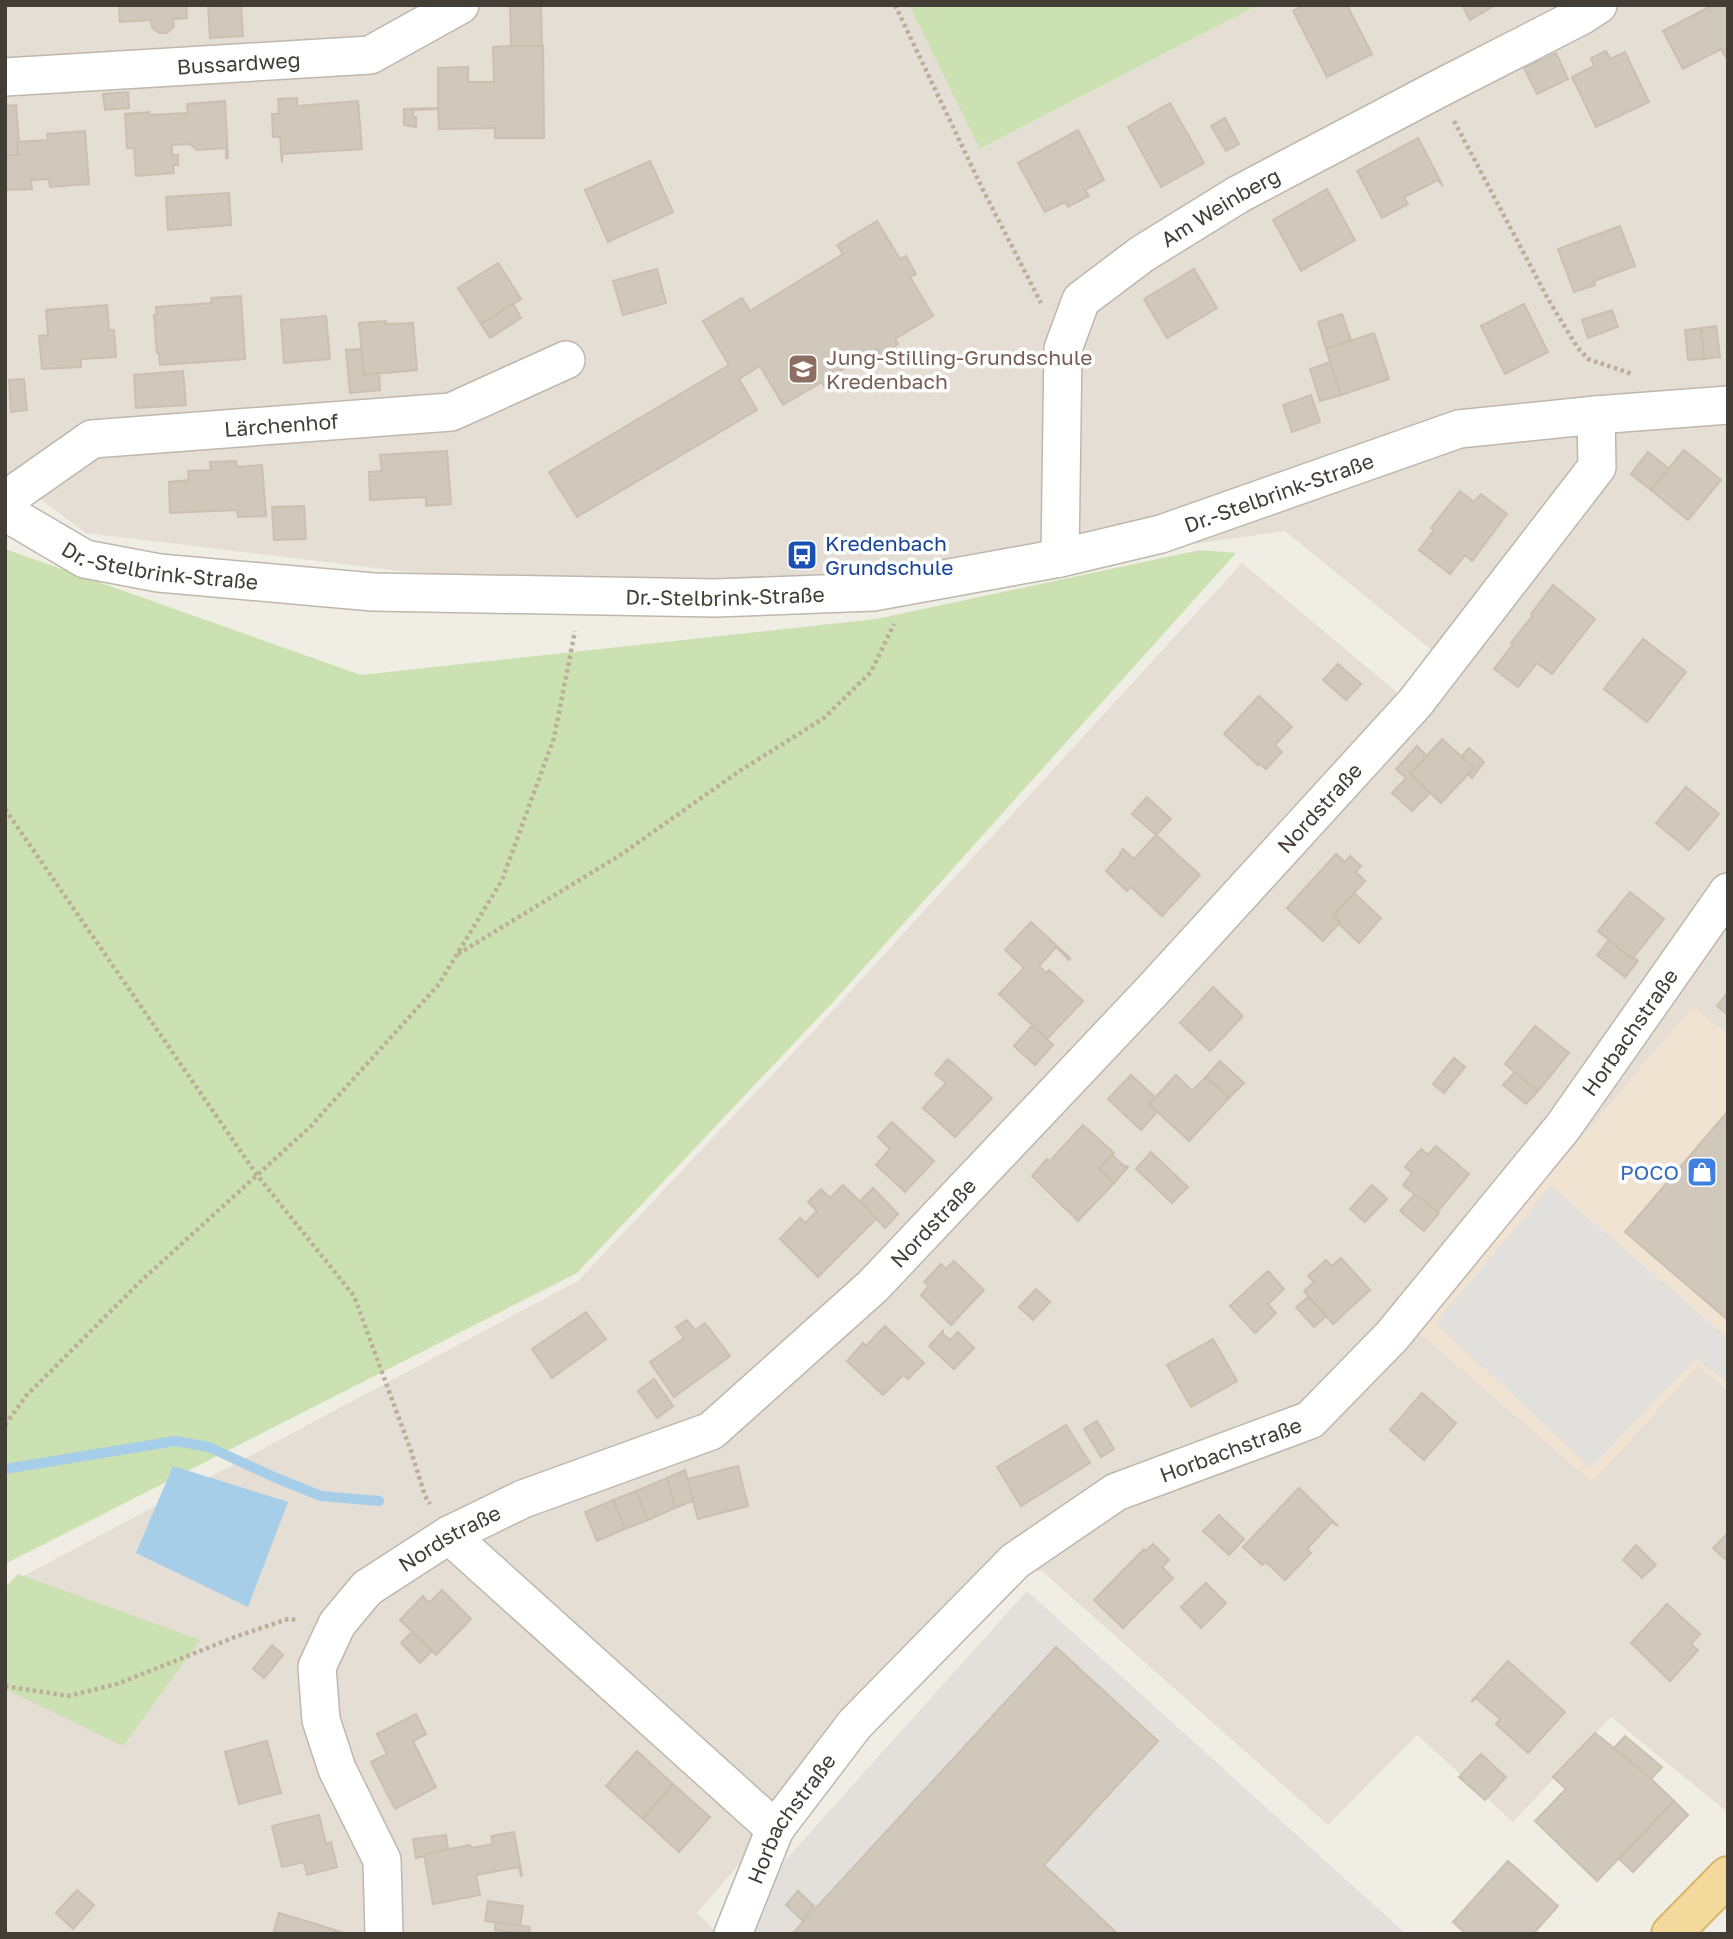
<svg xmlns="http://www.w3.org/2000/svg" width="1733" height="1939" viewBox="0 0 1733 1939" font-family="'Golos Text',sans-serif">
<rect width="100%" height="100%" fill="#f0ede5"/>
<polygon fill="#e4ded4" points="5,5 909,5 981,149 1258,5 1728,5 1728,1034 1691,1007 1699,1365 1728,1391 1728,1809 1726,1811 1611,1717 1513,1822 1417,1735 1328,1825 1042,1571 994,1567 697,1913 718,1934 5,1934 5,1586 578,1281 838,1005 1242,563 1399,694 1434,652 1285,531 730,611 86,533 5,473"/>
<polygon fill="#f1e3d2" points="1692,1007 1728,1034 1728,1391 1698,1366 1592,1482 1417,1331"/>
<polygon fill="#e3dfda" points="1027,1591 1406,1934 738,1934 728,1924"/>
<g fill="#cce1b1">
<polygon points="909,5 1258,5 980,149"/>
<polygon points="5,549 361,675 876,619 1200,550 1236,553 833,1002 577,1273 5,1564"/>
<polygon points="18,1574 200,1640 123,1746 5,1689 5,1588"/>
</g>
<polygon fill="#e2e0dd" points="1551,1186 1728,1338 1728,1384 1696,1358 1591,1468 1435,1323"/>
<polygon fill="#a7cee8" points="173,1466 288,1502 248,1607 136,1553"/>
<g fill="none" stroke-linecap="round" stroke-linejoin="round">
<polyline stroke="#a7cee8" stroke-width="10" points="5,1469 175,1441 209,1447 274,1477 321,1496 379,1501"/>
</g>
<g fill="#d1c8bc" stroke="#cbc0b0" stroke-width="2">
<polygon points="119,5 186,5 187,18 173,19 174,26 167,33 159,33 152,27 151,20 120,22"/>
<polygon points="208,5 241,5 243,36 210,38"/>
<polygon points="510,5 541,5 542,46 511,46"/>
<polygon points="1304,5 1347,5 1372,54 1327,77 1293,11"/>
<polygon points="1462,5 1495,5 1470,20"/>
<polygon points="1713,5 1728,5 1728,61 1721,49 1683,69 1663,31"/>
<polygon points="511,46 543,46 544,138 495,138 495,128 439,129 438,109 413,110 413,117 416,117 416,127 404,125 404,109 438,108 438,68 468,67 468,82 494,82 493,47"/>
<polygon points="1606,51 1610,59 1625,52 1649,102 1596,127 1572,77 1594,66 1591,58"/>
<polygon points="1556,53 1568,79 1537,94 1524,68"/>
<polygon points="128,92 129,108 105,110 103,94"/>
<polygon points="297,98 297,106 358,101 362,149 282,154 282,163 280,137 273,137 272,114 279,114 278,99"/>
<polygon points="225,101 228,158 226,158 226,148 197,150 190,144 172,145 172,155 178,155 178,165 173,165 174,173 136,176 134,148 127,148 125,114 149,112 149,115 188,113 187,104"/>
<polygon points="1170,103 1204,163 1161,187 1128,127"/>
<polygon points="16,105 19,142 17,142 18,155 5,156 5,106"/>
<polygon points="1225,118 1239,144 1226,151 1211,126"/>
<polygon points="1078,130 1104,180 1085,190 1089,196 1068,207 1065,202 1045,212 1018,163"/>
<polygon points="85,131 89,184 50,187 49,179 31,180 32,189 5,190 5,156 18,155 17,142 48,140 47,134"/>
<polygon points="1418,138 1443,186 1438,180 1404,197 1408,204 1382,218 1357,171"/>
<polygon points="650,161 673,212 608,242 585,190"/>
<polygon points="1327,189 1355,240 1301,271 1273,220"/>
<polygon points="229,193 231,225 168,230 166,197"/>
<polygon points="877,221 900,259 906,256 916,274 910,277 933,316 895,339 898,344 880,355 877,349 839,372 843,377 825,388 822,382 783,405 760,366 739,379 757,410 577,517 549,472 729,365 703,321 742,298 750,311 843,254 837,245"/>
<polygon points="1620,226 1635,266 1594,281 1595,285 1574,292 1558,249"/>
<polygon points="498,263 521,299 481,324 458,288"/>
<polygon points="657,269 666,303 623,315 613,281"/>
<polygon points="1194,269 1217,308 1167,338 1144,299"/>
<polygon points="241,296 245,359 160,365 159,353 157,353 154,315 157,314 156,307 212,303 211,298"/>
<polygon points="513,304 521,318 490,338 481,324"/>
<polygon points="1524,304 1548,352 1505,374 1481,326"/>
<polygon points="107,305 109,330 114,330 116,357 81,359 81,367 42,369 39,336 48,335 46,310"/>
<polygon points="1612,310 1618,327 1588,338 1582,320"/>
<polygon points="1342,314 1351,340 1326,349 1318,322"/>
<polygon points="326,316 330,359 284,363 281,320"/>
<polygon points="386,321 386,324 413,323 417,370 364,375 359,323"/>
<polygon points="1716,326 1720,357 1704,359 1701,328"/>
<polygon points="1701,328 1704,359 1688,360 1685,330"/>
<polygon points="1374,333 1389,379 1341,395 1326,349"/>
<polygon points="361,349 364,375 379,373 380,390 350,393 346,350"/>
<polygon points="1330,362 1341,395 1320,401 1310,369"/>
<polygon points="183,371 186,405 136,408 134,375"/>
<polygon points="24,379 27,410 11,412 9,380"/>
<polygon points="1311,395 1320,422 1292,432 1283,405"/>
<polygon points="1684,450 1721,480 1688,520 1651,490"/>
<polygon points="447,451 451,504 426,506 426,497 370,500 369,472 382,471 380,455"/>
<polygon points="1648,452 1668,468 1651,490 1631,474"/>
<polygon points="236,461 237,467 262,465 266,516 238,517 237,510 170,513 169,482 189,480 188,471 211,470 210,462"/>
<polygon points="1460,491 1474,502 1481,494 1507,514 1472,561 1465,555 1450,574 1419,550 1434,530 1431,528"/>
<polygon points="304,506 306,539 274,540 272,507"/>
<polygon points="1553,585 1595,619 1552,674 1537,663 1518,687 1494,669 1513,644 1511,643 1533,615 1531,614"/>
<polygon points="1643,639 1686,672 1647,722 1604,689"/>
<polygon points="1338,664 1361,684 1346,700 1323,680"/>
<polygon points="1259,696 1292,727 1275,745 1282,752 1266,769 1259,763 1258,765 1224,734"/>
<polygon points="1442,739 1474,768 1441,803 1410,774"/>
<polygon points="1417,746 1427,756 1410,774 1430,793 1412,811 1392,793 1406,778 1396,769"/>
<polygon points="1469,748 1484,762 1472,778 1468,774 1474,768 1461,757"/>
<polygon points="1686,787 1719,814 1689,850 1656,823"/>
<polygon points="1147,797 1171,819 1156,835 1132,814"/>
<polygon points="1156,835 1200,875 1162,916 1131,887 1127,891 1106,871 1121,854 1120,853 1123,849 1134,859"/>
<polygon points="1336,854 1345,862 1350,856 1361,866 1356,872 1365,881 1333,916 1340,922 1323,941 1287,908"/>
<polygon points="1630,892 1664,919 1632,959 1598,931"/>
<polygon points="1354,893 1381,918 1359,943 1339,924 1340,922 1333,916"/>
<polygon points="1031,922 1070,958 1069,960 1056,947 1039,966 1046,973 1049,970 1083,1001 1047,1039 999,994 1024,968 1005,950"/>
<polygon points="1609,940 1632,959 1633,957 1638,961 1625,977 1597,955"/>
<polygon points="1213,987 1243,1016 1210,1051 1180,1023"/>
<polygon points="1728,992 1728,1015 1717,1006"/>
<polygon points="1032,1026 1053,1045 1035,1065 1014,1046"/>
<polygon points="1535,1026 1569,1053 1538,1091 1505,1064"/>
<polygon points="1454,1058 1465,1067 1444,1093 1433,1084"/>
<polygon points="948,1059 992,1098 955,1137 923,1108 946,1083 935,1074"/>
<polygon points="1220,1061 1244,1083 1229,1098 1206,1077"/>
<polygon points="1515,1072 1538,1091 1526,1104 1503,1085"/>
<polygon points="1131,1075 1155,1097 1149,1104 1157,1112 1141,1130 1108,1099"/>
<polygon points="1176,1075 1192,1091 1206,1077 1229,1098 1189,1141 1149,1104"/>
<polygon points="1728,1111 1728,1320 1625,1232"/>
<polygon points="892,1122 934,1161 905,1192 876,1165 890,1149 878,1137"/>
<polygon points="1083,1125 1114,1153 1099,1169 1114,1183 1078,1221 1032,1176 1047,1159 1050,1161"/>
<polygon points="1436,1146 1469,1174 1437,1212 1403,1185 1412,1173 1405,1167 1421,1149 1428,1155"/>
<polygon points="1151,1152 1188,1187 1172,1203 1136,1169"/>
<polygon points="1112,1155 1125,1167 1127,1166 1128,1167 1114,1183 1099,1169"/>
<polygon points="843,1185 877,1218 818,1277 780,1239 800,1218 805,1223 817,1211 808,1202 821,1189 830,1198"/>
<polygon points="1372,1185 1387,1199 1365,1222 1350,1209"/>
<polygon points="873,1188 898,1214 885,1228 860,1201"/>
<polygon points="1415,1194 1439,1213 1424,1231 1400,1211"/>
<polygon points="1341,1258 1370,1290 1333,1324 1304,1291 1314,1282 1308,1276 1326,1260 1332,1266"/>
<polygon points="954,1261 984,1290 951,1325 921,1295 929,1286 924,1282 941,1264 946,1269"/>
<polygon points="1268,1271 1284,1289 1268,1304 1276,1313 1255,1333 1230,1306"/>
<polygon points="1036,1289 1050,1302 1033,1320 1019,1307"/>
<polygon points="1308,1297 1326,1316 1314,1327 1296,1307"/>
<polygon points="586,1312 606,1339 552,1378 532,1349"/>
<polygon points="687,1320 695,1330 705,1323 730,1356 674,1397 650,1362 684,1338 676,1327"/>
<polygon points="885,1326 924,1363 908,1379 903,1375 883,1395 847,1361 863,1343 866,1346"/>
<polygon points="943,1331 943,1334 950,1340 958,1332 974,1348 954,1369 929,1346"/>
<polygon points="1213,1339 1237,1381 1191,1407 1167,1365"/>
<polygon points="654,1379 673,1406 657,1418 638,1391"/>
<polygon points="1422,1393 1456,1423 1424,1460 1390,1430"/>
<polygon points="1097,1421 1114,1449 1101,1457 1084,1429"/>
<polygon points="1066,1425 1090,1463 1021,1506 997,1467"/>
<polygon points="738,1466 748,1506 698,1519 687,1479"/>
<polygon points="685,1470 693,1501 675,1508 667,1478"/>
<polygon points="667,1478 675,1508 648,1520 636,1491"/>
<polygon points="1299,1488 1338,1526 1332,1522 1307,1549 1311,1553 1285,1580 1266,1562 1262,1565 1243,1547"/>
<polygon points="636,1491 648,1520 625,1529 613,1500"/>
<polygon points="613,1500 625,1529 597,1541 585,1512"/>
<polygon points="1219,1515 1244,1539 1229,1555 1203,1531"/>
<polygon points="1728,1533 1728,1562 1713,1548"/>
<polygon points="1153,1544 1169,1560 1162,1567 1173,1578 1123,1628 1094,1600 1144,1549 1146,1551"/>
<polygon points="1636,1545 1656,1565 1642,1578 1623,1560"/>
<polygon points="1206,1583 1226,1603 1201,1628 1181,1607"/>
<polygon points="442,1590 471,1619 436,1655 400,1620 423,1596 429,1603"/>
<polygon points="1667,1604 1700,1634 1691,1644 1698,1650 1670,1681 1631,1643"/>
<polygon points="412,1632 432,1651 420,1663 401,1643"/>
<polygon points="272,1645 283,1655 264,1678 253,1669"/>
<polygon points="1056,1647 1158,1741 1044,1865 1118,1934 792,1934"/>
<polygon points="1508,1661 1565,1712 1528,1753 1496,1724 1500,1719 1476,1698 1471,1702"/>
<polygon points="416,1714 426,1734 413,1741 436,1787 395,1809 371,1762 387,1754 377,1734"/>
<polygon points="1595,1733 1643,1771 1674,1801 1597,1881 1535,1821 1566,1789 1553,1777"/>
<polygon points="1625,1736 1662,1767 1651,1779 1614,1748"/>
<polygon points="267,1741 281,1793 239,1804 225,1752"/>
<polygon points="637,1751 673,1784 643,1819 606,1786"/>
<polygon points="1481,1754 1506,1777 1485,1800 1459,1777"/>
<polygon points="673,1784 710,1817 679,1852 643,1819"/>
<polygon points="1674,1801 1688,1815 1633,1872 1619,1859"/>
<polygon points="319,1815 326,1844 331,1842 337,1867 307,1875 304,1862 282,1867 272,1826"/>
<polygon points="514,1832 522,1875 521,1876 519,1867 476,1875 480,1895 433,1904 424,1854 470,1845 471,1848 493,1844 491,1836"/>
<polygon points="446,1835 448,1849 424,1854 425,1856 416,1858 413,1839"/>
<polygon points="1508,1861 1558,1906 1533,1934 1466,1934 1453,1922"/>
<polygon points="77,1890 94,1905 73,1929 56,1913"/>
<polygon points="798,1891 814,1906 802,1920 786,1905"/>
<polygon points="488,1901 523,1906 520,1926 485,1921"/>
<polygon points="279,1913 319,1925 347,1934 273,1934"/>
<polygon points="496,1922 530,1927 529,1934 495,1930"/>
</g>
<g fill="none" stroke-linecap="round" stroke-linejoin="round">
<g stroke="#beb7ac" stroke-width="40">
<g id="street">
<path id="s1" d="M5,77L370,55L460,5"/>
<path id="s2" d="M5,500L92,439L451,412L566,360"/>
<path id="s3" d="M5,512L85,559L159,573L373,592L715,598L873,592L1060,558L1161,534L1459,429L1596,415L1728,405"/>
<path id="s4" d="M1060,558L1063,349L1081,300L1142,254L1239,194L1442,87L1581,16L1598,5"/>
<polyline points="449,1535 775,1829"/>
<path id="s5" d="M384,1934L382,1860L337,1769L321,1720L317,1667L337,1624L367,1588L449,1535L523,1499L711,1431L873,1286L1152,991L1415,703L1597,467L1596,415"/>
<path id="s6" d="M733,1934L775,1829L855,1724L1015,1561L1116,1492L1310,1420L1392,1336L1563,1127L1728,892"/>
</g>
</g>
<g stroke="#d6b56d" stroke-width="42">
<polyline id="primary" points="1671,1934 1728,1876"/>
</g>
<g stroke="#bbaf9b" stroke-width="4.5" stroke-dasharray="3.5 3.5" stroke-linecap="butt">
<polyline points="895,5 983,190 1041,303"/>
<polyline points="1454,121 1548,299 1577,347 1588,359 1632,374"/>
<polyline points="5,809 257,1175 354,1296 411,1451 425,1496 430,1504"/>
<polyline points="458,954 619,856 738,772 824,718 871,672 894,624"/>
<polyline points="5,1425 26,1396 143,1279 310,1127 439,984 502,880 554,738 575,631"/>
<polyline points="5,1686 68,1696 117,1684 235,1637 288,1619 298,1620"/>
</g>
<use href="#street" stroke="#fff" stroke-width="37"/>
<use href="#primary" stroke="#f3d99b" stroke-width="38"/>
</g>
<defs>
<g id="school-square" transform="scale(1.575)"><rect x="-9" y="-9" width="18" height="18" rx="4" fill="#8d6e63" stroke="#fff"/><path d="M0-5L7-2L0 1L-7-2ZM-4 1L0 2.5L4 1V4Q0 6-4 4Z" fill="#fff"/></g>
<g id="bus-square" transform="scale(1.575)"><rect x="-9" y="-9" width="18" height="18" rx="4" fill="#1a4fb4" stroke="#fff"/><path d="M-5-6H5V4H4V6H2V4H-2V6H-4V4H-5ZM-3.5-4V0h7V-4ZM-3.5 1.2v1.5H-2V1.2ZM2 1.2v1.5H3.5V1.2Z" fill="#fff"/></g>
<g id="shop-square" transform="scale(1.575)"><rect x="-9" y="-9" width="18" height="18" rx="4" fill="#3f7fe0" stroke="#fff"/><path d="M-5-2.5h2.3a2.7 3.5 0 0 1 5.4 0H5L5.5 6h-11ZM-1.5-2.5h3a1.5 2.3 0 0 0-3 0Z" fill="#fff"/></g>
</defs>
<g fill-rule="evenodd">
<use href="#school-square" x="803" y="369"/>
<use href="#bus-square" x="802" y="555"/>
<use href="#shop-square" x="1702" y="1172"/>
</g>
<g text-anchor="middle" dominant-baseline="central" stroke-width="7" stroke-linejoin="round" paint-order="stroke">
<g font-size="21" fill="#423d35" stroke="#fff">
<text stroke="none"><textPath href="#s1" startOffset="234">Bussardweg</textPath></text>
<text stroke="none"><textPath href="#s4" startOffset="429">Am Weinberg</textPath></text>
<text stroke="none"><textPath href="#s2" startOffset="296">Lärchenhof</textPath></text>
<text stroke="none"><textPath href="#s3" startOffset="1302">Dr.-Stelbrink-Straße</textPath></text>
<text stroke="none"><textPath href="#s3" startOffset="168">Dr.-Stelbrink-Straße</textPath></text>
<text stroke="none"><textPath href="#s3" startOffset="735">Dr.-Stelbrink-Straße</textPath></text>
<text stroke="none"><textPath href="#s5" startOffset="1626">Nordstraße</textPath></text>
<text stroke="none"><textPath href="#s6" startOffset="1306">Horbachstraße</textPath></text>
<text stroke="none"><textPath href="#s5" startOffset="1059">Nordstraße</textPath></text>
<text stroke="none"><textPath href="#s6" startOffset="718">Horbachstraße</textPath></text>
<text stroke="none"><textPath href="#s5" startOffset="471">Nordstraße</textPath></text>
<text stroke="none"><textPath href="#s6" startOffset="130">Horbachstraße</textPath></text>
</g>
<g font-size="21" fill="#785e54" stroke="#fff" text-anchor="start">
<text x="826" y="357">Jung-Stilling-Grundschule<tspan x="826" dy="24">Kredenbach</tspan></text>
</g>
<g font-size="21" fill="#164399" stroke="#fff" text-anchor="start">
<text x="825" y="543">Kredenbach<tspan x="825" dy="24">Grundschule</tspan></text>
</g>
<g font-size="21" fill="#366cbe" stroke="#fff" text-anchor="end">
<text x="1679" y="1172">POCO</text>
</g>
</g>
<rect width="1733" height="1939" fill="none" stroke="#423d35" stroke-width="14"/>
</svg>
